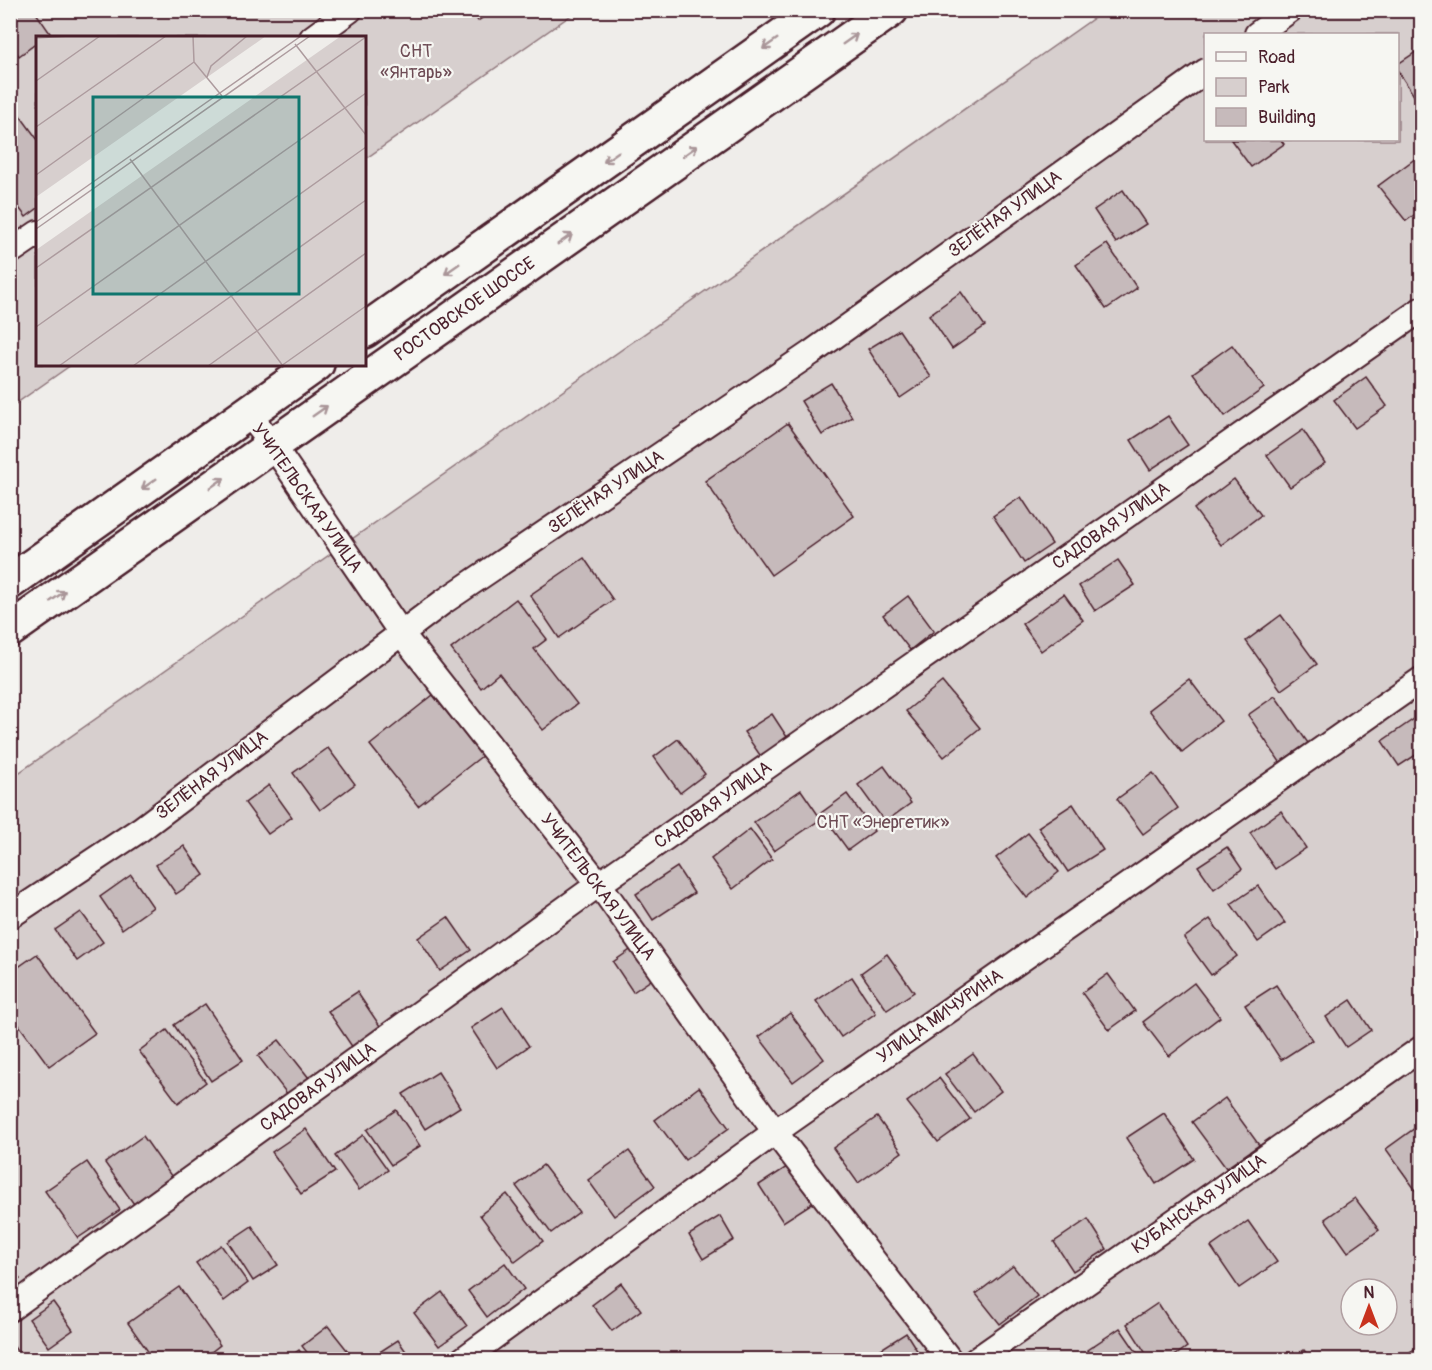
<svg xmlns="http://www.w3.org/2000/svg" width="1432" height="1370" viewBox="0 0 1432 1370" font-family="Pangolin,sans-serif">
<rect width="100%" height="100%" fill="#efedea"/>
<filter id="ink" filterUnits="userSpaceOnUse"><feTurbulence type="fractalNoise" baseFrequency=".0167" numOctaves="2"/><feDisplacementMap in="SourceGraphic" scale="12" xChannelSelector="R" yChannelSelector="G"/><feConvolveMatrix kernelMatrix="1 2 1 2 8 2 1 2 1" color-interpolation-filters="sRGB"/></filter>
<g filter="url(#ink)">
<g fill="#d7cfce" stroke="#90777c" stroke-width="1.5" fill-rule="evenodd">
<polygon points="11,11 577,11 365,159 364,38 38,38 38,364 71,365 11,407"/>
<path d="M1104,11H1421V1359H11L10,779ZM1206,34H1398V140H1206ZM1351,1289H1387V1325H1351Z"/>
</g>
<g fill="#c6babb" stroke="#4a1f2b" stroke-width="1.5">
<polygon points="10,10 34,10 50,33 44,38 38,38 38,42 19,56 10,44"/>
<polygon points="470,10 493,10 478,21"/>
<polygon points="1422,48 1422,108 1398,71 1398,64"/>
<polygon points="13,106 38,140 38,208 26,217 10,196 10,107"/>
<polygon points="1231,140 1281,140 1284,144 1251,167"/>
<polygon points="1416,158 1422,166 1422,209 1406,221 1378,186"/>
<polygon points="1123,190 1146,224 1116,243 1094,210"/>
<polygon points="1107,244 1137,288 1106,309 1076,265"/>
<polygon points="961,292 985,326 952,349 929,315"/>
<polygon points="899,330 931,377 900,398 868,349"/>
<polygon points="1232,345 1264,388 1225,416 1193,373"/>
<polygon points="1366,377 1387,406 1355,428 1334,400"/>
<polygon points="831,383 852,417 822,435 801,401"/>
<polygon points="1168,416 1188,445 1150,470 1131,440"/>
<polygon points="788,423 854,516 771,575 705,481"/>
<polygon points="1303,430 1325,463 1290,487 1267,455"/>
<polygon points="1234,479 1261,515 1221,545 1194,509"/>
<polygon points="1021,497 1052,544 1024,563 993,516"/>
<polygon points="584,558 613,600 559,638 530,595"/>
<polygon points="1118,560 1135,585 1095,611 1079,586"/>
<polygon points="1064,594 1083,620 1041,651 1022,624"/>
<polygon points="908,596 934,631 910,650 883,615"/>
<polygon points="516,599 547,639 534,649 577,704 543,730 499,673 481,688 451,649"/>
<polygon points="1281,615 1317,664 1281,690 1246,641"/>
<polygon points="1189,679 1221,721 1182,752 1149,710"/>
<polygon points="942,682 980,728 944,757 906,711"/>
<polygon points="433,695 482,756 418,806 370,745"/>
<polygon points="1275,696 1308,743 1280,762 1248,715"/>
<polygon points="772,714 789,740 762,758 744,732"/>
<polygon points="1414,719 1422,731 1422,751 1399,766 1382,741"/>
<polygon points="678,739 705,774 680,793 654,757"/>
<polygon points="328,748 355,784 320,810 293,773"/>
<polygon points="884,766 911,803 885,822 858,785"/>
<polygon points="1153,773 1178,808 1143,834 1117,799"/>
<polygon points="269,785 292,817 268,834 245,803"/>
<polygon points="801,790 821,819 774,851 754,822"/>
<polygon points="847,794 874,831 848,850 821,813"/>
<polygon points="1073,804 1103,850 1068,872 1038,827"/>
<polygon points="1281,811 1306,848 1275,869 1250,833"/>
<polygon points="750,829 772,859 733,889 711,859"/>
<polygon points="1028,833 1059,872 1027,898 996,858"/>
<polygon points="184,846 204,875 176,894 156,865"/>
<polygon points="1227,847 1242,869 1214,889 1198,866"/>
<polygon points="677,867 694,893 653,920 636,894"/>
<polygon points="131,875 153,907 122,929 100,897"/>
<polygon points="1258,886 1285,923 1258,942 1231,904"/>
<polygon points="81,912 103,942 77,961 55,930"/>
<polygon points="448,917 471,950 440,971 418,938"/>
<polygon points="1210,919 1237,956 1211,975 1184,938"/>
<polygon points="636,946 657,976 633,992 613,962"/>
<polygon points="37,954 95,1033 49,1066 10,1013 10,973"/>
<polygon points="887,954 914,992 887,1010 861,973"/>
<polygon points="1108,974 1135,1011 1109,1030 1082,993"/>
<polygon points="852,977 876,1013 841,1037 816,1001"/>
<polygon points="1194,983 1220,1017 1169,1056 1143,1022"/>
<polygon points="1276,985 1312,1040 1281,1060 1245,1005"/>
<polygon points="357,992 382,1029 353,1048 328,1011"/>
<polygon points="1351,1000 1371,1030 1346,1047 1326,1017"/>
<polygon points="205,1004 243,1060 211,1081 174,1025"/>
<polygon points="503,1007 529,1046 497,1068 471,1028"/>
<polygon points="790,1013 824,1059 793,1082 759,1037"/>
<polygon points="167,1030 206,1082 178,1103 139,1051"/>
<polygon points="279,1040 309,1078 288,1095 258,1056"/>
<polygon points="973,1054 1001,1091 974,1112 945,1074"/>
<polygon points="438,1072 460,1107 425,1129 403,1094"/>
<polygon points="939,1078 970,1119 938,1142 907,1102"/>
<polygon points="699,1087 729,1128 685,1160 655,1120"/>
<polygon points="1225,1098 1259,1145 1226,1168 1192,1122"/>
<polygon points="396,1110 420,1146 391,1165 367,1130"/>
<polygon points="1164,1113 1194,1159 1156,1184 1126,1138"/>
<polygon points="877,1117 902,1152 858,1183 833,1148"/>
<polygon points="1422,1123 1422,1190 1417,1192 1386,1149"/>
<polygon points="306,1129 335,1172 301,1194 272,1152"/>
<polygon points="363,1135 388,1170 359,1190 335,1156"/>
<polygon points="143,1136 174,1180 136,1207 105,1163"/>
<polygon points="629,1151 655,1186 614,1216 588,1180"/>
<polygon points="87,1162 120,1210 78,1238 45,1191"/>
<polygon points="793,1163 817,1200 783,1222 759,1185"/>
<polygon points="543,1165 579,1212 551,1233 516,1186"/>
<polygon points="507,1194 543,1241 515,1262 480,1215"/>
<polygon points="1355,1198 1379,1230 1348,1252 1325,1219"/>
<polygon points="720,1216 734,1240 703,1259 689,1235"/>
<polygon points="1088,1219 1107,1249 1073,1271 1054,1242"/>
<polygon points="1248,1221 1277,1262 1239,1288 1211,1247"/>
<polygon points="252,1226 278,1265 253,1281 228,1242"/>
<polygon points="221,1245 248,1283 224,1301 196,1263"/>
<polygon points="505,1263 524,1289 487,1317 468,1291"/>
<polygon points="10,1264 20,1279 10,1286"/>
<polygon points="1013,1266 1037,1296 1000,1324 976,1294"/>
<polygon points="621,1283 641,1310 612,1331 592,1305"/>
<polygon points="179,1287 220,1345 201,1360 154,1360 128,1323"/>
<polygon points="442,1292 467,1326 439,1346 414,1313"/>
<polygon points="53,1302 73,1330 49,1347 29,1319"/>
<polygon points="1158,1303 1187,1347 1169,1360 1150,1360 1127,1324"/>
<polygon points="328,1326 355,1360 313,1360 302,1346"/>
<polygon points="1120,1328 1142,1360 1094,1360 1087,1350"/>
<polygon points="906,1333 923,1360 868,1360 867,1358"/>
<polygon points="398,1340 412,1360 383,1360 378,1353"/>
<polygon points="10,1341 23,1360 10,1360"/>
<polygon points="1422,1344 1422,1360 1402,1360 1401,1358"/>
<polygon points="299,1350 306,1360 285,1360"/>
<polygon points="1304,1350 1311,1360 1289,1360"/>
</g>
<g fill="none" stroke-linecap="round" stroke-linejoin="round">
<g stroke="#4a1f2b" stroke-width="28">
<g id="street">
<polyline points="1257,34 1290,10"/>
<polyline points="312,38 350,10"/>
<polyline points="10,252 38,233"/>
<polyline points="248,413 272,444 401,633 599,884 775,1132 950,1360"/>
<polyline points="10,916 141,829 443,602 811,353 1206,71"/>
<polyline points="10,1309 599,884 1422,309"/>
<polyline points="462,1360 775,1132 1422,679"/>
<polyline points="976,1360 1422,1048"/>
</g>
</g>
<g stroke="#4a1f2b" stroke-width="38">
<g id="highway">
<polyline points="364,331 818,10"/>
<polyline points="10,582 317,364"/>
<polyline points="10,630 891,10"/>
</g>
</g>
<use href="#street" stroke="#f6f6f2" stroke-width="24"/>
<use href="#highway" stroke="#f6f6f2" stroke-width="33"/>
</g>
<defs><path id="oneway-shaft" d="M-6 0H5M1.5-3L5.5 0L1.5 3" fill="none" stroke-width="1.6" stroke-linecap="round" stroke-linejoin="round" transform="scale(1.5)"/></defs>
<g stroke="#a99598">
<use href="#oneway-shaft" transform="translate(850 39) rotate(-35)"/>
<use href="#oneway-shaft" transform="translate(770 44) rotate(145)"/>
<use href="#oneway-shaft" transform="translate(690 151) rotate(-35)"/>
<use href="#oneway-shaft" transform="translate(611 157) rotate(145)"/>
<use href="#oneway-shaft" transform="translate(565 239) rotate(-35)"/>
<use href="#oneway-shaft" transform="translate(452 269) rotate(145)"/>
<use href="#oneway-shaft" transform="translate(320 411) rotate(-35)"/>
<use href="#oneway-shaft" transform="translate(217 483) rotate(-35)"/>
<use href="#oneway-shaft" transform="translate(149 484) rotate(145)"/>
<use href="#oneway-shaft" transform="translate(58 596) rotate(-35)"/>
</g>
</g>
<g text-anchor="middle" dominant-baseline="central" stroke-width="4.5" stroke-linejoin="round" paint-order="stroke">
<g font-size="18" fill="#6d4b54" stroke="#f6f6f2">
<text x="416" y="51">СНТ<tspan x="416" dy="21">«Янтарь»</tspan></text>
<text x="883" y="822">СНТ «Энергетик»</text>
</g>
<g font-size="18" fill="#4a1f2b" stroke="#f6f6f2">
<text transform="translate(1005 214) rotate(-36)">ЗЕЛЁНАЯ УЛИЦА</text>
<text transform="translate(465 309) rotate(-35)">РОСТОВСКОЕ ШОССЕ</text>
<text transform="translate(606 492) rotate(-34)">ЗЕЛЁНАЯ УЛИЦА</text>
<text transform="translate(307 498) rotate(55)">УЧИТЕЛЬСКАЯ УЛИЦА</text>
<text transform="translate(1111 526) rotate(-35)">САДОВАЯ УЛИЦА</text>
<text transform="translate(212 775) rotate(-37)">ЗЕЛЁНАЯ УЛИЦА</text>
<text transform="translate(713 805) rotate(-35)">САДОВАЯ УЛИЦА</text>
<text transform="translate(598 887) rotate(53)">УЧИТЕЛЬСКАЯ УЛИЦА</text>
<text transform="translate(940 1016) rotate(-35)">УЛИЦА МИЧУРИНА</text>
<text transform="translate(318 1087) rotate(-36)">САДОВАЯ УЛИЦА</text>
<text transform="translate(1199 1204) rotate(-35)">КУБАНСКАЯ УЛИЦА</text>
</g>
</g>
<g transform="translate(36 36)">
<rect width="330" height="330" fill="#efedea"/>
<path d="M0,0H230L0,161ZM305,0H330V330H0V214Z" fill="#d7cfce"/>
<path fill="none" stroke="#ad9b9e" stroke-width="1.5" d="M157,0L158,26L186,60M0,2L34,0M259,8L330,99M171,41L175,30L211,0M0,45L64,0M0,91L130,0M94,123L247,330M0,139L158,26M0,186L265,0M0,193L274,0M0,232L330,1M0,291L330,57M23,330L330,111M97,330L330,164M172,330L330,217M245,330L330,270"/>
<path fill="#0f766e" fill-opacity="0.15" stroke="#0f766e" stroke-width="3" d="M57,61H263V258H57Z"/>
<rect width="330" height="330" fill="none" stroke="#4a1f2b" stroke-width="3"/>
</g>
<rect width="1432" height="1370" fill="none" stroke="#f6f6f2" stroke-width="36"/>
<rect x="18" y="18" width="1396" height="1334" fill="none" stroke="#4a1f2b" stroke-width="2" filter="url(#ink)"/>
<rect x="1204" y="33" width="195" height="108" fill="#f6f6f2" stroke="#b1a0a2" stroke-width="1.5"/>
<rect x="1216" y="52" width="30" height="9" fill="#f6f6f2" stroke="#b1a0a2" stroke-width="1.5"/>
<text x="1258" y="63" font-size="18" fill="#4a1f2b">Road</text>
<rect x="1216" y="78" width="30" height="18" fill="#d7cfce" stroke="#b1a0a2" stroke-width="1.5"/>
<text x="1258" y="93" font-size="18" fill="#4a1f2b">Park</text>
<rect x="1216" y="108" width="30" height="18" fill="#c6babb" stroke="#b1a0a2" stroke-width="1.5"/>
<text x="1258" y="123" font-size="18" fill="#4a1f2b">Building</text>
<g transform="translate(1369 1307)"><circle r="28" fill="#f6f6f2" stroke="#b1a0a2" stroke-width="1.5"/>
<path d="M0-4.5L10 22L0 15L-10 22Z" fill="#c8321e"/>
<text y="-9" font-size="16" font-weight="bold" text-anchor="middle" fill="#4a1f2b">N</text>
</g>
</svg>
